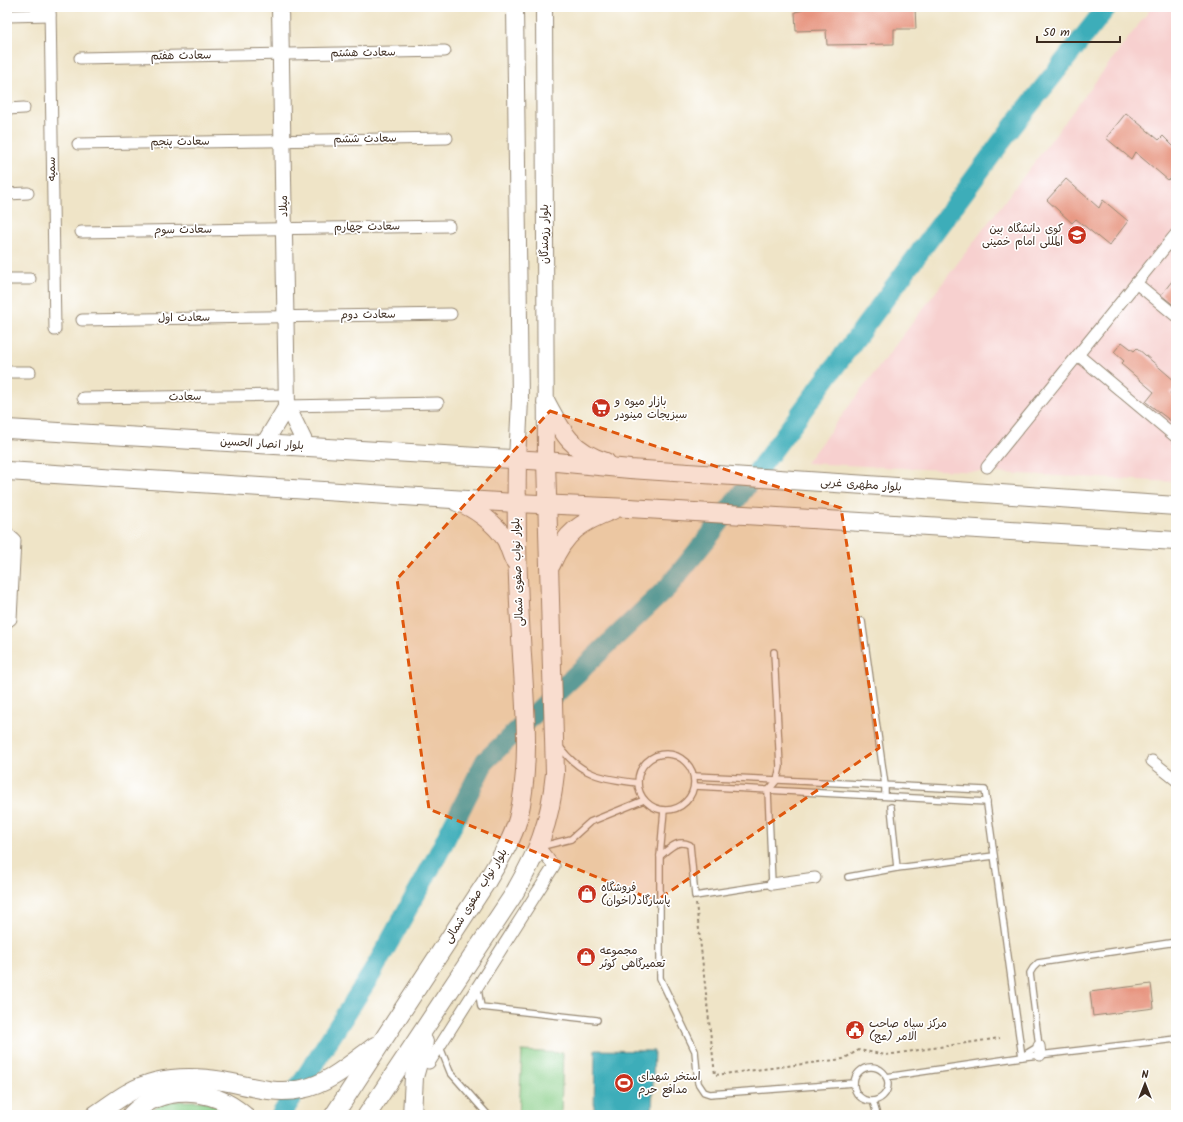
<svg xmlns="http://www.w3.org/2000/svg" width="1183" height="1122" viewBox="0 0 1183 1122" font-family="Kalam,'Playpen Sans Arabic',sans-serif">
<rect width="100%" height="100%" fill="#fff"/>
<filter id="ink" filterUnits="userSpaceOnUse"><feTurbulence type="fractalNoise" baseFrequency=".025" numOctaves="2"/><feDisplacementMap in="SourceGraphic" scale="8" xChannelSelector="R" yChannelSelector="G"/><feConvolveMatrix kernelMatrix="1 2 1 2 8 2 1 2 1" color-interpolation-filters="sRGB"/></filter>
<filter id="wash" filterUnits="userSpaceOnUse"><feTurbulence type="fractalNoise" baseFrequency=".012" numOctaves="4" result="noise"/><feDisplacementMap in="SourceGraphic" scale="16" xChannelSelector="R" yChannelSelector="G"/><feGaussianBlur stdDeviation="0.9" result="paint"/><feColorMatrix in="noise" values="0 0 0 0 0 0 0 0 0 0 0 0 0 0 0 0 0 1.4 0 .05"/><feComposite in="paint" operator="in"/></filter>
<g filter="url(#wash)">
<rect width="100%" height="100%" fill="#efe4c7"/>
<polygon fill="#f7d0cf" points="1152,7 1176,7 1176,482 806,463"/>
<g fill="#89cf89" stroke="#627c54">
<polygon points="522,1051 563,1053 561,1115 519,1115"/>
<polygon points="167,1101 205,1101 235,1115 140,1115"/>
</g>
<polygon fill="#3dadb9" stroke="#3c6c6c" points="595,1050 654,1051 652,1115 594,1115"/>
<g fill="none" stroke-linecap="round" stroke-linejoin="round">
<polyline stroke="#3dadb9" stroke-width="20" points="281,1115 372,973 436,858 485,761 668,587 711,534 1013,126 1107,7"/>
</g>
<g id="blocks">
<g fill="#e79580">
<polygon points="803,7 915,7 916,29 894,29 894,44 827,45 826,30 796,31 795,12 803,10"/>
<polygon points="1126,113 1159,140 1163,136 1176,149 1176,172 1168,180 1135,152 1131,159 1106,138"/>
<polygon points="1066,179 1099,208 1103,200 1128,221 1109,246 1076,219 1072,223 1047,200"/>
<polygon points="1176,276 1176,307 1161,295"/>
<polygon points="1122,342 1134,351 1137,348 1176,382 1176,387 1170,393 1176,398 1176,425 1146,402 1154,392 1121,364 1124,361 1114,352"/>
<polygon points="1151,984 1154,1008 1093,1016 1090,992"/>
</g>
</g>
</g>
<g filter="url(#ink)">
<use href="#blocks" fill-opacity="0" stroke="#958772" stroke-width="1"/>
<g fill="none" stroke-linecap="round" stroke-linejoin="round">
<g stroke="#958772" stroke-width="8">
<g id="lane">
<polyline points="862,621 885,785 885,796"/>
<path d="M560,747C581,776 604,779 638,783"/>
<circle cx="666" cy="782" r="28"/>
<polyline points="694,776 985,790 1022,1057"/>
<polyline points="695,786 987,802"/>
<polyline points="664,810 660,856 660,978 695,1051 698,1083 704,1092 710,1094 854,1083"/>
<polyline points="543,846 571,839 590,822 644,800"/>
<path d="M660,856C670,848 677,839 690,845L695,896L772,884L768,791L777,780L780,767L774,652"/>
<polyline points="897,868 994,856"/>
<polyline points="848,877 897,868 891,807"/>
<polyline points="478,989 481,1007 597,1020"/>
<polyline points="440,1047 450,1072 488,1115"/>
<polyline points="1024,1055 1039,1046 1030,973 1033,968 1038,963 1176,942"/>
<circle cx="871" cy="1084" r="17"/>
<polyline points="886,1077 1022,1057 1176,1039"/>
<polyline points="873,1101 877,1115"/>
</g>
</g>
<g stroke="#958772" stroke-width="13">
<g id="street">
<polyline points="50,7 55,330"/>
<polyline points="7,16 50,15"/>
<polyline points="80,58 445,51"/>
<polyline points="7,109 24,108"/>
<polyline points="78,144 447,138"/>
<polyline points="7,194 28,193"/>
<polyline points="81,232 449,226"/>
<polyline points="7,279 30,279"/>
<polyline points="1136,283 1176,316"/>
<polyline points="82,320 451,314"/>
<polyline points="1078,355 1176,437"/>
<polyline points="7,372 30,372"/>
<polyline points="83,398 287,395"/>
<polyline points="287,406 438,403"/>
<polyline points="987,467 1176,234"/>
<polyline points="7,533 15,540 11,619 7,622"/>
<polyline points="1152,761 1176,780"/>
<polyline points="772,884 815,878"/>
<polyline points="1039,1046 1040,1055"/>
<polyline points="429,1063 554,866 539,847"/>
</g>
</g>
<g stroke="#958772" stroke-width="18">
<g id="secondary">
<polyline points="280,7 287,406 307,447"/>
<polyline points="515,7 520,400 517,460"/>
<polyline points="544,7 546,461"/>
<polyline points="264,444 287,406"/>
</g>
</g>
<g stroke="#958772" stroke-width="20">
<g id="primary">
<path d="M546,402C562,432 571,451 606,462"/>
<polyline points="7,429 546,461 630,469 1176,506"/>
<polyline points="7,471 516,503 629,508 1176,541"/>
<path d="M457,502C474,507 496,524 506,540C509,546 511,554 514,560"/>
<path d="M551,565C565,532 581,522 613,510"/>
<path d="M95,1115C106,1108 117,1099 128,1093C157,1076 192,1076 223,1081C250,1086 274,1095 302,1089C329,1084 353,1062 375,1046"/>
<path d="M131,1115C162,1084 212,1087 244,1115"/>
<path d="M334,1115L487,881C498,862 512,841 518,819C532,761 524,698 521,638C517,579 516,520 517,460"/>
<path d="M367,1115L512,897C538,852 550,825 555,773L546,461"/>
<polyline points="412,1115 414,1077 424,1042"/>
</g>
</g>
<polyline stroke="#958772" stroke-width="2" stroke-dasharray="3 3" stroke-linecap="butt" points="696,903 715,1075 843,1059 859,1050 886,1055 1000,1038"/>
<use href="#lane" stroke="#fff" stroke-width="5.5"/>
<use href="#street" stroke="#fff" stroke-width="11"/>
<use href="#secondary" stroke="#fff" stroke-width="16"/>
<use href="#primary" stroke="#fff" stroke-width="18"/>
</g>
</g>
<path fill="#df570d" fill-opacity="0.2" stroke="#df570d" stroke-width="3" stroke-dasharray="8 5" stroke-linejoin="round" d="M550,411L841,508L879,748L656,901L429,809L397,579Z"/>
<defs>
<g id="university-disc" transform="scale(1)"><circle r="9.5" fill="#c8321e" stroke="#fff"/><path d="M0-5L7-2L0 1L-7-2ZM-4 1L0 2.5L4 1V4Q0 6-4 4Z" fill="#fff"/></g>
<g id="supermarket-disc" transform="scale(1)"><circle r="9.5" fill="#c8321e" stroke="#fff"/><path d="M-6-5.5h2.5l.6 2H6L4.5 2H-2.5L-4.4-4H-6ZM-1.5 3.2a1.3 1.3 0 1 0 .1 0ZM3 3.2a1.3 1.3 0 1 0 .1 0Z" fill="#fff"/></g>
<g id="shop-disc" transform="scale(1)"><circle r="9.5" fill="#c8321e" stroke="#fff"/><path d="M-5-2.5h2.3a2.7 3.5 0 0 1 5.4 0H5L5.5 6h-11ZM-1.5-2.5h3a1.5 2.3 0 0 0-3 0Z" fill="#fff"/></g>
<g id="civic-disc" transform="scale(1)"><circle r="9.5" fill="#c8321e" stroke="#fff"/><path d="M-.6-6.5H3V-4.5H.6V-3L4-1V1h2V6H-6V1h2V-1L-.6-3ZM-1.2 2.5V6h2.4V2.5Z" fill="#fff"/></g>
<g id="stadium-disc" transform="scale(1)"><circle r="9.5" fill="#c8321e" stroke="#fff"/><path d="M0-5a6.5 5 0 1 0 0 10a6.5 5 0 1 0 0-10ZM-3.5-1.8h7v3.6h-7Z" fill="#fff"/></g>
</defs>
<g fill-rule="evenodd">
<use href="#university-disc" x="1077" y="235"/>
<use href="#supermarket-disc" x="601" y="408"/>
<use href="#shop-disc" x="587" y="894"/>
<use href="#shop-disc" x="586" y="957"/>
<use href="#civic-disc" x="855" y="1030"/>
<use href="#stadium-disc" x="624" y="1083"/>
</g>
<g text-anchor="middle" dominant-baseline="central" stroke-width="3.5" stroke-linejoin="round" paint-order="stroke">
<g font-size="11" fill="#3b2a1e" stroke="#fff">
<text transform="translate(363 53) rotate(-1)">سعادت هشتم</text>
<text transform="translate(181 56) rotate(-1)">سعادت هفتم</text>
<text transform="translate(365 139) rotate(-1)">سعادت ششم</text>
<text transform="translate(180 142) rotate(-1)">سعادت پنجم</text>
<text transform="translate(52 169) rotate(-91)">سمیه</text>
<text transform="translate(284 206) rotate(-91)">میلاد</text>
<text transform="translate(367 227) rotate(-1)">سعادت چهارم</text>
<text transform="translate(183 230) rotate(-1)">سعادت سوم</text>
<text transform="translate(545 234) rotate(-90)">بلوار رزمندگان</text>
<text transform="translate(368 315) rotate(-1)">سعادت دوم</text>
<text transform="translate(184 318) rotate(-1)">سعادت اول</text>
<text transform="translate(185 397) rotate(-1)">سعادت</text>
<text transform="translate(262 444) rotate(3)">بلوار انصار الحسین</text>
<text transform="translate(861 485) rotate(4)">بلوار مطهری غربی</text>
<text transform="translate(518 572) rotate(-92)">بلوار نواب صفوی شمالی</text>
<text transform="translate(476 896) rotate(-58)">بلوار نواب صفوی شمالی</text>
</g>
<g font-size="11" fill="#3b2a1e" stroke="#fff" text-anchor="start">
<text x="1063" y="229" text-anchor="end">کوی دانشگاه بین<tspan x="1063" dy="13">المللی امام خمینی</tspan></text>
<text x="615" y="402">بازار میوه و<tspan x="615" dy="13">سبزیجات مینودر</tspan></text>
<text x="601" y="888">فروشگاه<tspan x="601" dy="13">پاسارگاد(اخوان)</tspan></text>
<text x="600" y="951">مجموعه<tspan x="600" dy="13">تعمیرگاهی کوثر</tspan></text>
<text x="869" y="1024">مرکز سپاه صاحب<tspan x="869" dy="13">الامر (عج)</tspan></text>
<text x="638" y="1077">استخر شهدای<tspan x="638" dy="13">مدافع حرم</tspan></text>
</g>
</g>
<rect width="1183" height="1122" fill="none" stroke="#fff" stroke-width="24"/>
<g transform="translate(1145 1084)" stroke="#ffffff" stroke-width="3" paint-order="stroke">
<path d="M0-3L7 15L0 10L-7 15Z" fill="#3b2a1e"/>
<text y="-6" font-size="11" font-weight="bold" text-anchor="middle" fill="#3b2a1e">N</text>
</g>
<path d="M1037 36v6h83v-6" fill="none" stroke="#3b2a1e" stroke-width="2"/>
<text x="1043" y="36" font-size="12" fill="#3b2a1e" stroke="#ffffff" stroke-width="3" paint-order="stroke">50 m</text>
</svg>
